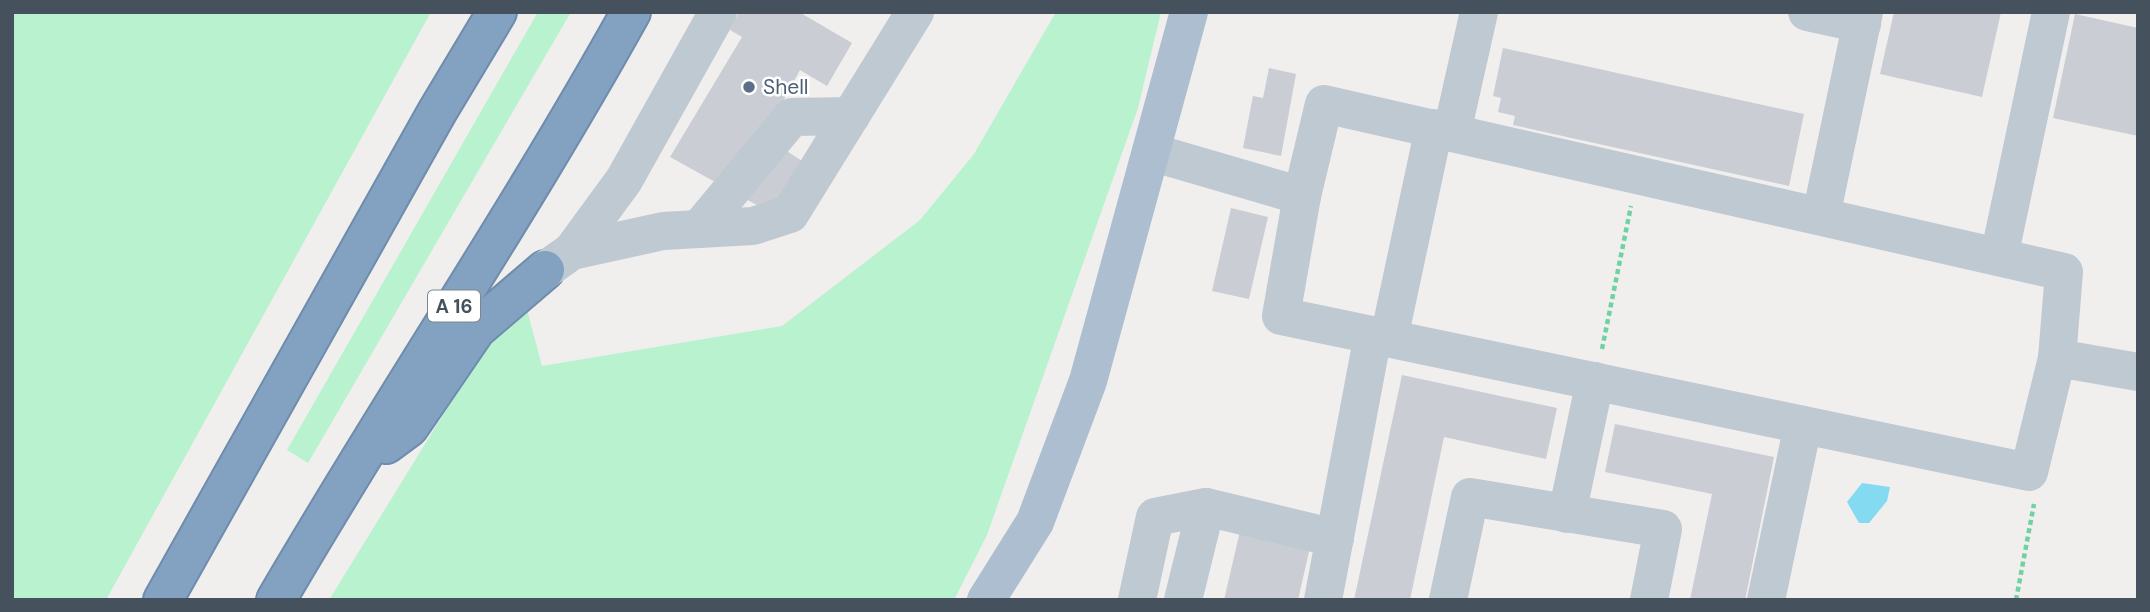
<svg xmlns="http://www.w3.org/2000/svg" width="2150" height="612" viewBox="0 0 2150 612" font-family="'DM Sans',sans-serif">
<rect width="100%" height="100%" fill="#f1eeee"/>
<g fill="#b9f2cf">
<polygon points="12,12 431,12 106,600 12,600"/>
<polygon points="538,12 571,12 308,463 287,450"/>
<polygon points="1056,12 1161,12 1138,108 987,535 954,600 329,600 486,345 526,306 542,366 782,326 920,220 974,154"/>
</g>
<polygon fill="#84dbf1" points="1862,483 1890,487 1887,501 1869,523 1859,523 1847,502"/>
<g fill="#cacdd3">
<polygon points="739,12 799,12 852,43 827,86 800,70 764,136 802,161 771,213 670,157 742,37 730,30"/>
<polygon points="1894,12 2001,12 1982,97 1880,74"/>
<polygon points="2075,14 2138,28 2138,136 2053,118"/>
<polygon points="1503,48 1804,114 1789,186 1513,125 1515,116 1498,112 1501,98 1493,96"/>
<polygon points="1269,68 1296,74 1281,156 1243,148 1253,96 1263,98"/>
<polygon points="1231,208 1268,217 1249,299 1212,291"/>
<polygon points="1402,375 1557,408 1546,459 1444,437 1410,600 1354,600"/>
<polygon points="1615,424 1774,457 1745,600 1690,600 1712,494 1605,472"/>
<polygon points="1240,531 1310,547 1298,600 1224,600"/>
</g>
<g fill="none" stroke-linecap="round" stroke-linejoin="round">
<g stroke="#6e8cac" stroke-width="42">
<g id="highway">
<polyline points="386,444 409,427 476,329 545,270"/>
<polyline points="163,600 437,112 497,12"/>
<path d="M276,600C391,402 520,212 631,12"/>
</g>
</g>
<g stroke="#6fd2a1" stroke-width="4.5" stroke-dasharray="5 3.5" stroke-linecap="butt">
<polyline points="1602,349 1631,206"/>
<polyline points="2016,600 2034,504"/>
</g>
<g stroke="#bec9d1" stroke-width="38">
<polyline points="1807,12 1862,24"/>
<polyline points="1452,132 1479,12"/>
<polyline points="1151,152 1302,196 1324,104 2064,272 2057,358 2138,372"/>
<polyline points="1302,196 1281,316 2029,472 2057,358"/>
<polyline points="1821,216 1864,12"/>
<polyline points="699,229 792,117 851,116"/>
<polyline points="572,251 624,180 718,12"/>
<polyline points="1999,257 2051,12"/>
<polyline points="545,270 572,251 663,231 753,226 790,214 915,12"/>
<polyline points="1389,338 1434,128"/>
<polyline points="1567,514 1595,381"/>
<polyline points="1137,600 1155,517 1206,507 1335,538"/>
<polyline points="1183,600 1206,507"/>
<polyline points="1323,600 1373,335"/>
<polyline points="1448,600 1470,497 1663,529 1649,600"/>
<polyline points="1766,600 1803,425"/>
</g>
<polyline stroke="#acbecf" stroke-width="38" points="986,600 1035,522 1088,381 1189,12"/>
<use href="#highway" stroke="#83a1c0" stroke-width="38"/>
</g>
<circle fill="#5c6f8a" stroke="#fff" stroke-width="2.5" cx="749" cy="87" r="7"/>
<g text-anchor="middle" dominant-baseline="central" stroke-width="5" stroke-linejoin="round" paint-order="stroke">
<rect fill="#fff" stroke="#7d868e" stroke-width="2" x="428" y="290.5" width="52" height="31" rx="5"/>
<g font-size="19" font-weight="bold" fill="#45525d">
<text x="454" y="306">A 16</text>
</g>
<g font-size="21" fill="#4e5e75" stroke="#fff" text-anchor="start">
<text x="763" y="87">Shell</text>
</g>
</g>
<rect width="2150" height="612" fill="none" stroke="#45525d" stroke-width="28"/>
</svg>
